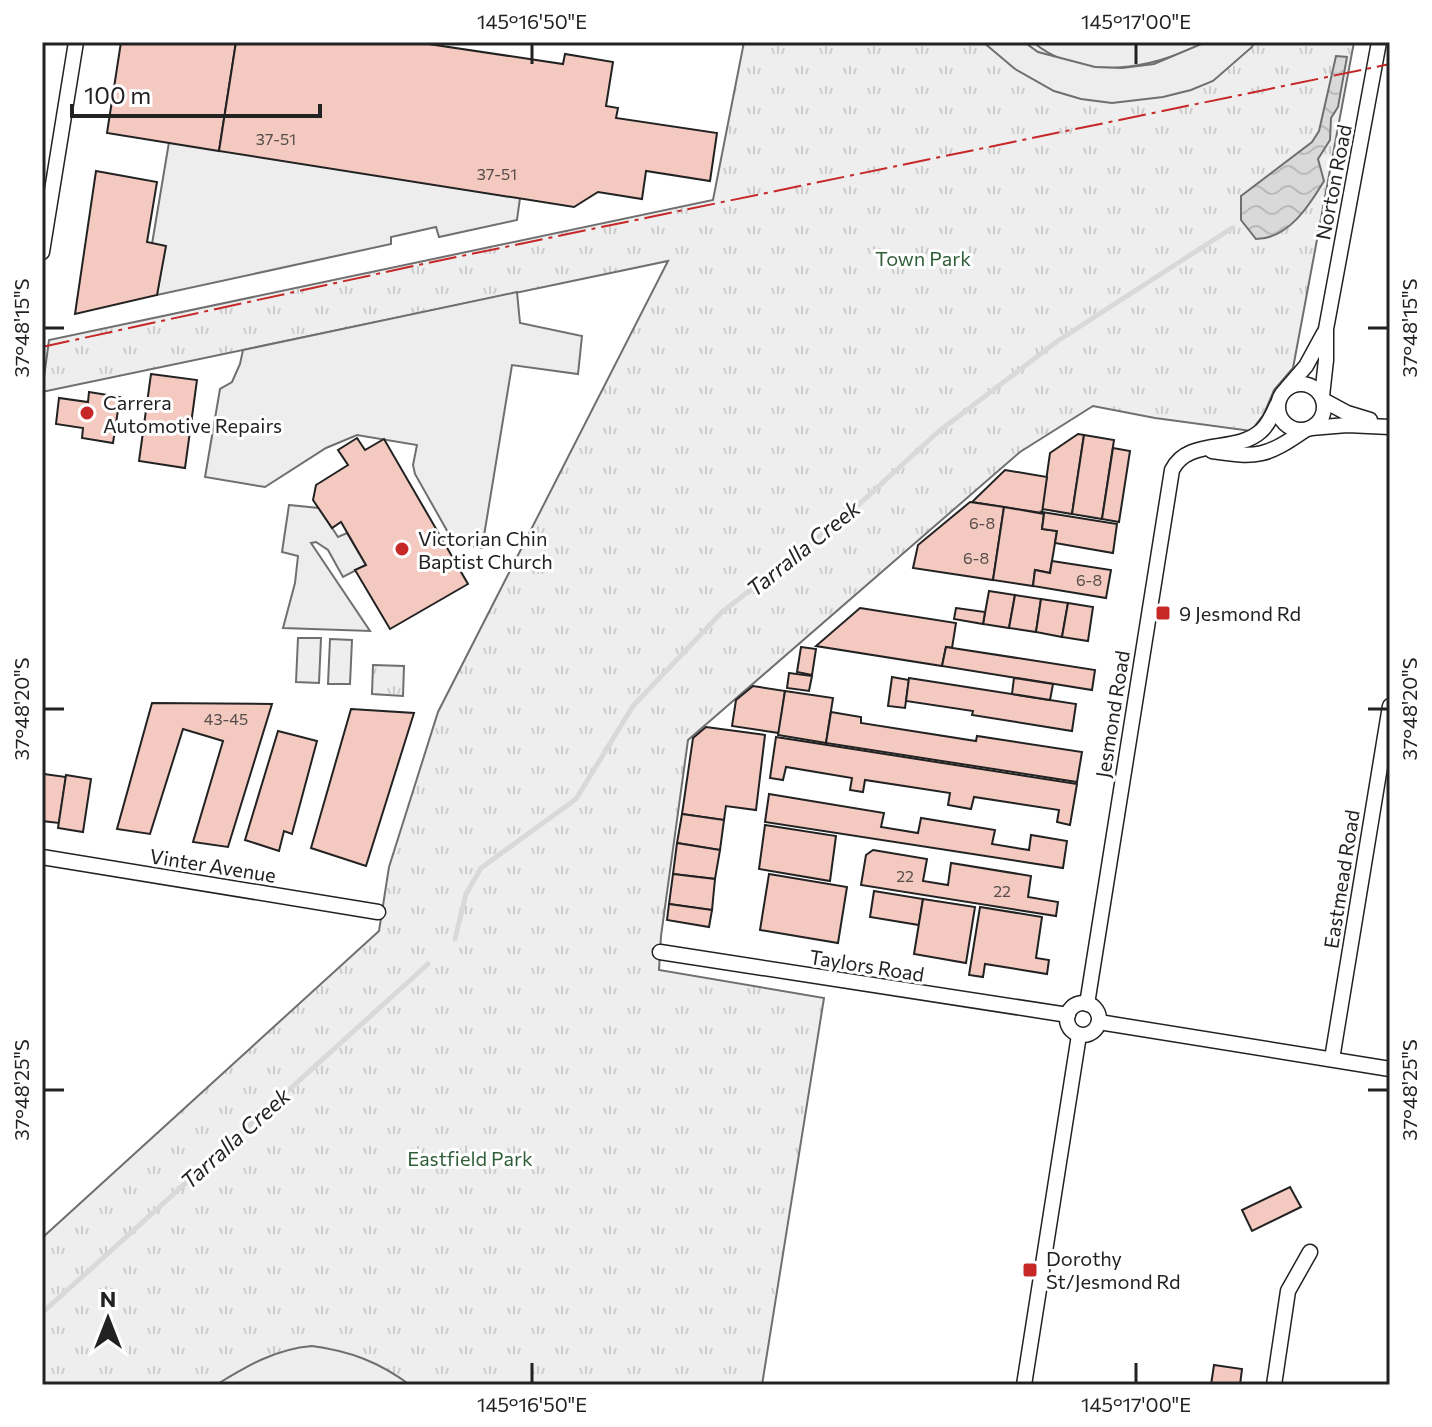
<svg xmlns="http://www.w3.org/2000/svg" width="1432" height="1427" viewBox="0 0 1432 1427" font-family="Commissioner,sans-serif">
<defs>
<pattern id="park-tufts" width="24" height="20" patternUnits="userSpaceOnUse" patternTransform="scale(2)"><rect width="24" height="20" fill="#eee"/><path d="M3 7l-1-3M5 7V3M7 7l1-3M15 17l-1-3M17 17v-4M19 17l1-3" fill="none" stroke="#ccc"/></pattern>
<pattern id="water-waves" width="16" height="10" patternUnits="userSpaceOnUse" patternTransform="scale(2)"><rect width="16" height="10" fill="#d9d9d9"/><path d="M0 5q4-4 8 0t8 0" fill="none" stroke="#bababa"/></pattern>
</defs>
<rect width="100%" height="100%" fill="#fff"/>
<g fill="url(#park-tufts)" stroke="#6f6f6f" stroke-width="2">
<polygon points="744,42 1354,42 1293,368 1274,390 1264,414 1251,431 1155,418 1093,406 1020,452 688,740 661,936 659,970 824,998 762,1385 42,1385 42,1238 379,931 389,867 438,712 668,261 42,392 49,340 713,200"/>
<polygon points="373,665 404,666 403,696 372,694"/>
</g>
<g fill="#eee" stroke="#6f6f6f" stroke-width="2">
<path d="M1033,42H1206C1154,68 1083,84 1033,42Z"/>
<polygon points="298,638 321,638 319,683 296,682"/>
<polygon points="330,639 352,640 350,684 328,684"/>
<path d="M312,1346C350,1351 379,1362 410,1385H216C247,1366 275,1349 312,1346Z"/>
</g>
<g fill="#ededed" stroke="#6f6f6f" stroke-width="2">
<polygon points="983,42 1024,42 1038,52 1095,67 1122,68 1154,64 1206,42 1254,42 1252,47 1213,81 1191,90 1163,97 1112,103 1081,99 1054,91 1015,69"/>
<polygon points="169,142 520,198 517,220 439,237 436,227 391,237 391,244 157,295 165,246 152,244"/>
<polygon points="517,292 520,323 582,336 578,374 512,365 482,548 454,543 415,474 413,465 417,445 357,435 326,448 265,487 205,477 220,389 232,382 240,364 243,350"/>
<polygon points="289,505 319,508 338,537 347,533 366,565 343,577 328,550 316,542 311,543 370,631 283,628 295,583 298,556 282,552"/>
</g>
<path fill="url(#water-waves)" stroke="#6f6f6f" stroke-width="2" d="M1336,56L1347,57L1338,107L1331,118L1330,140L1318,159L1324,181C1309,206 1288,239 1256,239L1241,220V196L1312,142L1319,131Z"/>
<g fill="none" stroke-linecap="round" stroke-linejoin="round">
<g stroke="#d9d9d9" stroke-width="5">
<polyline points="455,939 466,894 481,868 576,799 633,706 722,612 845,517 938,432 1059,340 1232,228"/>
<polyline points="42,1313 428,964"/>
</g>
</g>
<g fill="#f3c9c0" stroke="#222" stroke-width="2">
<polygon points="121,42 236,42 219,151 107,133"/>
<polygon points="236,42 415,42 563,64 565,54 613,62 606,106 618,108 616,118 717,133 710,181 646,171 642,199 598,192 574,207 219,151"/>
<polygon points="96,171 157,182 147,242 166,246 157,295 75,314"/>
<polygon points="151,374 197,380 185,468 139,461"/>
<polygon points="89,392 120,397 113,443 82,438 83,428 56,424 59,398 88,402"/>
<polygon points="1078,434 1084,435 1072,514 1042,509 1050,453"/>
<polygon points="1084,435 1114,440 1102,519 1072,514"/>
<polygon points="357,438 365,450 384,439 468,584 390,629 355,570 366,565 341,522 332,528 313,500 316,485 348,465 338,450"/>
<polygon points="1113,448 1130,451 1119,522 1102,519"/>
<polygon points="1005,470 1047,477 1042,513 972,502"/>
<polygon points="970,502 1004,507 993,580 913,568 918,545"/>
<polygon points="1004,507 1044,514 1042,529 1057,531 1050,573 1035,570 1033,586 993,580"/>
<polygon points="1042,512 1117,524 1113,553 1055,543 1057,531 1042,529 1044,514"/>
<polygon points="1052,561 1111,570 1106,598 1033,586 1035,570 1050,573"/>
<polygon points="989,591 1015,595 1009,628 983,624"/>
<polygon points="1015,595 1041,599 1036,632 1009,628"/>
<polygon points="1041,599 1068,603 1062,637 1036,632"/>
<polygon points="1068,603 1093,607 1088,641 1062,637"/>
<polygon points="860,608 956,623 952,648 946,647 942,666 816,646"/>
<polygon points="956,608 985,612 983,624 954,619"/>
<polygon points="801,647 816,649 812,675 797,672"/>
<polygon points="946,647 1095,670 1092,690 942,666"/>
<polygon points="789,673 812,676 809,691 787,688"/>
<polygon points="892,677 909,680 905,708 888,706"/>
<polygon points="909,678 1076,704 1072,731 972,715 973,711 906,701"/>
<polygon points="1014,678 1053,684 1050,700 1012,694"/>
<polygon points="753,686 785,691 779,733 732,726 736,700"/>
<polygon points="785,691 833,698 826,743 778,735"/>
<polygon points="152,703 272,704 228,847 193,842 223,741 183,729 150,834 117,829"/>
<polygon points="351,709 414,713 366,866 311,848"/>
<polygon points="831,712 861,717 861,723 976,741 977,736 1082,752 1077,782 826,743"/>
<polygon points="706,727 765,735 756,810 726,806 724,820 682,814 693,738"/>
<polygon points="278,731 317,741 292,834 284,831 279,851 245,840"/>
<polygon points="776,737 1077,784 1070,825 1057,822 1059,810 974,797 971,809 948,805 950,793 865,780 863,792 850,790 852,778 786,767 783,780 770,778"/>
<polygon points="44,774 66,777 59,823 42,821"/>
<polygon points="66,775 91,779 83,832 58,828"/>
<polygon points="769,794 884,813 881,827 918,833 921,818 995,830 992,844 1029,850 1031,835 1067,841 1063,868 765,822"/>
<polygon points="682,814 724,820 720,850 677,843"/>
<polygon points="765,825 836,836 830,881 759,869"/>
<polygon points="677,843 720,850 715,879 673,874"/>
<polygon points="873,850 927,859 923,881 948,885 951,863 1031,876 1028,897 1058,902 1056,916 861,885 866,855"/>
<polygon points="673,874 715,879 712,910 669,904"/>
<polygon points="769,874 847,887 838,943 760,930"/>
<polygon points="874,891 923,899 919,925 870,917"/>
<polygon points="923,899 975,907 966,963 914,954"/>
<polygon points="669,904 712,910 709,927 667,920"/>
<polygon points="980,907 1042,917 1036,958 1049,960 1047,974 985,964 983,977 969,975"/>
<polygon points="1290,1187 1301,1207 1252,1231 1242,1210"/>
<polygon points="1214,1365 1242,1369 1240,1385 1211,1385"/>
</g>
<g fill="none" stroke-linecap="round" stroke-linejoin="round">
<g stroke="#222" stroke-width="17">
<g id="minor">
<polyline points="42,252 76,42"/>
<circle cx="1301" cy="407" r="23"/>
<polyline points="1287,388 1306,366 1324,333"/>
<polyline points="1322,396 1326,360 1326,329 1379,42"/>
<polyline points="1323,400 1347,413 1370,420"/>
<polyline points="1311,428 1347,425 1390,427"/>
<path d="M1212,451C1258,458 1266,457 1305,430"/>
<polyline points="42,857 378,912"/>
<polyline points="660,952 1068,1015"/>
<circle cx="1083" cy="1019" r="16"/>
<path d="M1087,1004L1172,470C1188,437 1236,454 1261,431C1268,425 1273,414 1277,405"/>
<polyline points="1099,1022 1390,1069"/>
<polyline points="1332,1059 1390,706"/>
<polyline points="1024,1385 1079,1035"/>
<polyline points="1274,1385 1288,1291 1310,1252"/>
</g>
</g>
<use href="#minor" stroke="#fff" stroke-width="14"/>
<polyline stroke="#c62828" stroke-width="2" stroke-dasharray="28 6 4 6" stroke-linecap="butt" points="42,347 418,265 1390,64"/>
</g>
<path fill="none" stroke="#222" stroke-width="3" d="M532,44V64M1136,44V64M44,328H64M1368,328H1388M44,709H64M1368,709H1388M44,1090H64M1368,1090H1388M532,1363V1383M1136,1363V1383"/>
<g fill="#c62828" stroke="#fff" stroke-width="3">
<circle cx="87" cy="413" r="8"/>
<circle cx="402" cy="549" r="8"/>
<rect x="1155" y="605" width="16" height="16" rx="4"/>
<rect x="1022" y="1262" width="16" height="16" rx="4"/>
</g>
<g text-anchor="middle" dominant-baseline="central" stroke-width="6" stroke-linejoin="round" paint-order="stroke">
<g font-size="16" fill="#564c4a">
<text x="276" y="138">37-51</text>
<text x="497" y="173">37-51</text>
<text x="982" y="522">6-8</text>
<text x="976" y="557">6-8</text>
<text x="1089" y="579">6-8</text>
<text x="226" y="718">43-45</text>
<text x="905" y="875">22</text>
<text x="1002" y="890">22</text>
</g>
<g font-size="20" fill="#222" stroke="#fff">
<text transform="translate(1333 182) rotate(-79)">Norton Road</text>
<text transform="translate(1112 714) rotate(-81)">Jesmond Road</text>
<text transform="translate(213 865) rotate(9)">Vinter Avenue</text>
<text transform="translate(1341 879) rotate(-81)">Eastmead Road</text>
<text transform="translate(867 965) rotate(9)">Taylors Road</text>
</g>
<g font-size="20" fill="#2f5e38" stroke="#fff">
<text x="923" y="258">Town Park</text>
<text x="470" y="1158">Eastfield Park</text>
</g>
<g font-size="20" fill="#222" stroke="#fff" text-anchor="start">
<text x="103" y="402">Carrera<tspan x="103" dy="23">Automotive Repairs</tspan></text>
<text x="418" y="538">Victorian Chin<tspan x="418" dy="23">Baptist Church</tspan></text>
<text x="1179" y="613">9 Jesmond Rd</text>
<text x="1046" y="1258">Dorothy<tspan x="1046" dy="23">St/Jesmond Rd</tspan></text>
</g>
<g font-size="22" font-style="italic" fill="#222" stroke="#fff">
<text transform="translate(803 548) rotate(-39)">Tarralla Creek</text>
<text transform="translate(235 1138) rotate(-42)">Tarralla Creek</text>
</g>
</g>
<rect width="1432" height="1427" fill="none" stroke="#ffffff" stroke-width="88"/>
<g transform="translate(108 1319)" stroke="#ffffff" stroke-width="6" paint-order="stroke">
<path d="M0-6L14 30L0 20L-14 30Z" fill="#222222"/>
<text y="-12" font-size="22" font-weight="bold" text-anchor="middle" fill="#222222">N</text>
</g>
<path d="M72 104v12h248v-12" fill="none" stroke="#222222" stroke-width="4"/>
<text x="84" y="104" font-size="24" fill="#222222" stroke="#ffffff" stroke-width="6" paint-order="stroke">100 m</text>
<rect x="44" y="44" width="1344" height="1339" fill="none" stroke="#222" stroke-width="3"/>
<g font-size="20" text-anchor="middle" fill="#222">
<text x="532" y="29">145°16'50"E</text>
<text x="1136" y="29">145°17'00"E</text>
<text transform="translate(22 328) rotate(-90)" y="7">37°48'15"S</text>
<text transform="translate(1410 328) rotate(-90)" y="7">37°48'15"S</text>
<text transform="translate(22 709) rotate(-90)" y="7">37°48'20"S</text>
<text transform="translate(1410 709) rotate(-90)" y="7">37°48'20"S</text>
<text transform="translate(22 1090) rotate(-90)" y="7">37°48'25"S</text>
<text transform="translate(1410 1090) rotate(-90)" y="7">37°48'25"S</text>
<text x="532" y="1412">145°16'50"E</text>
<text x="1136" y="1412">145°17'00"E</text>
</g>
</svg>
